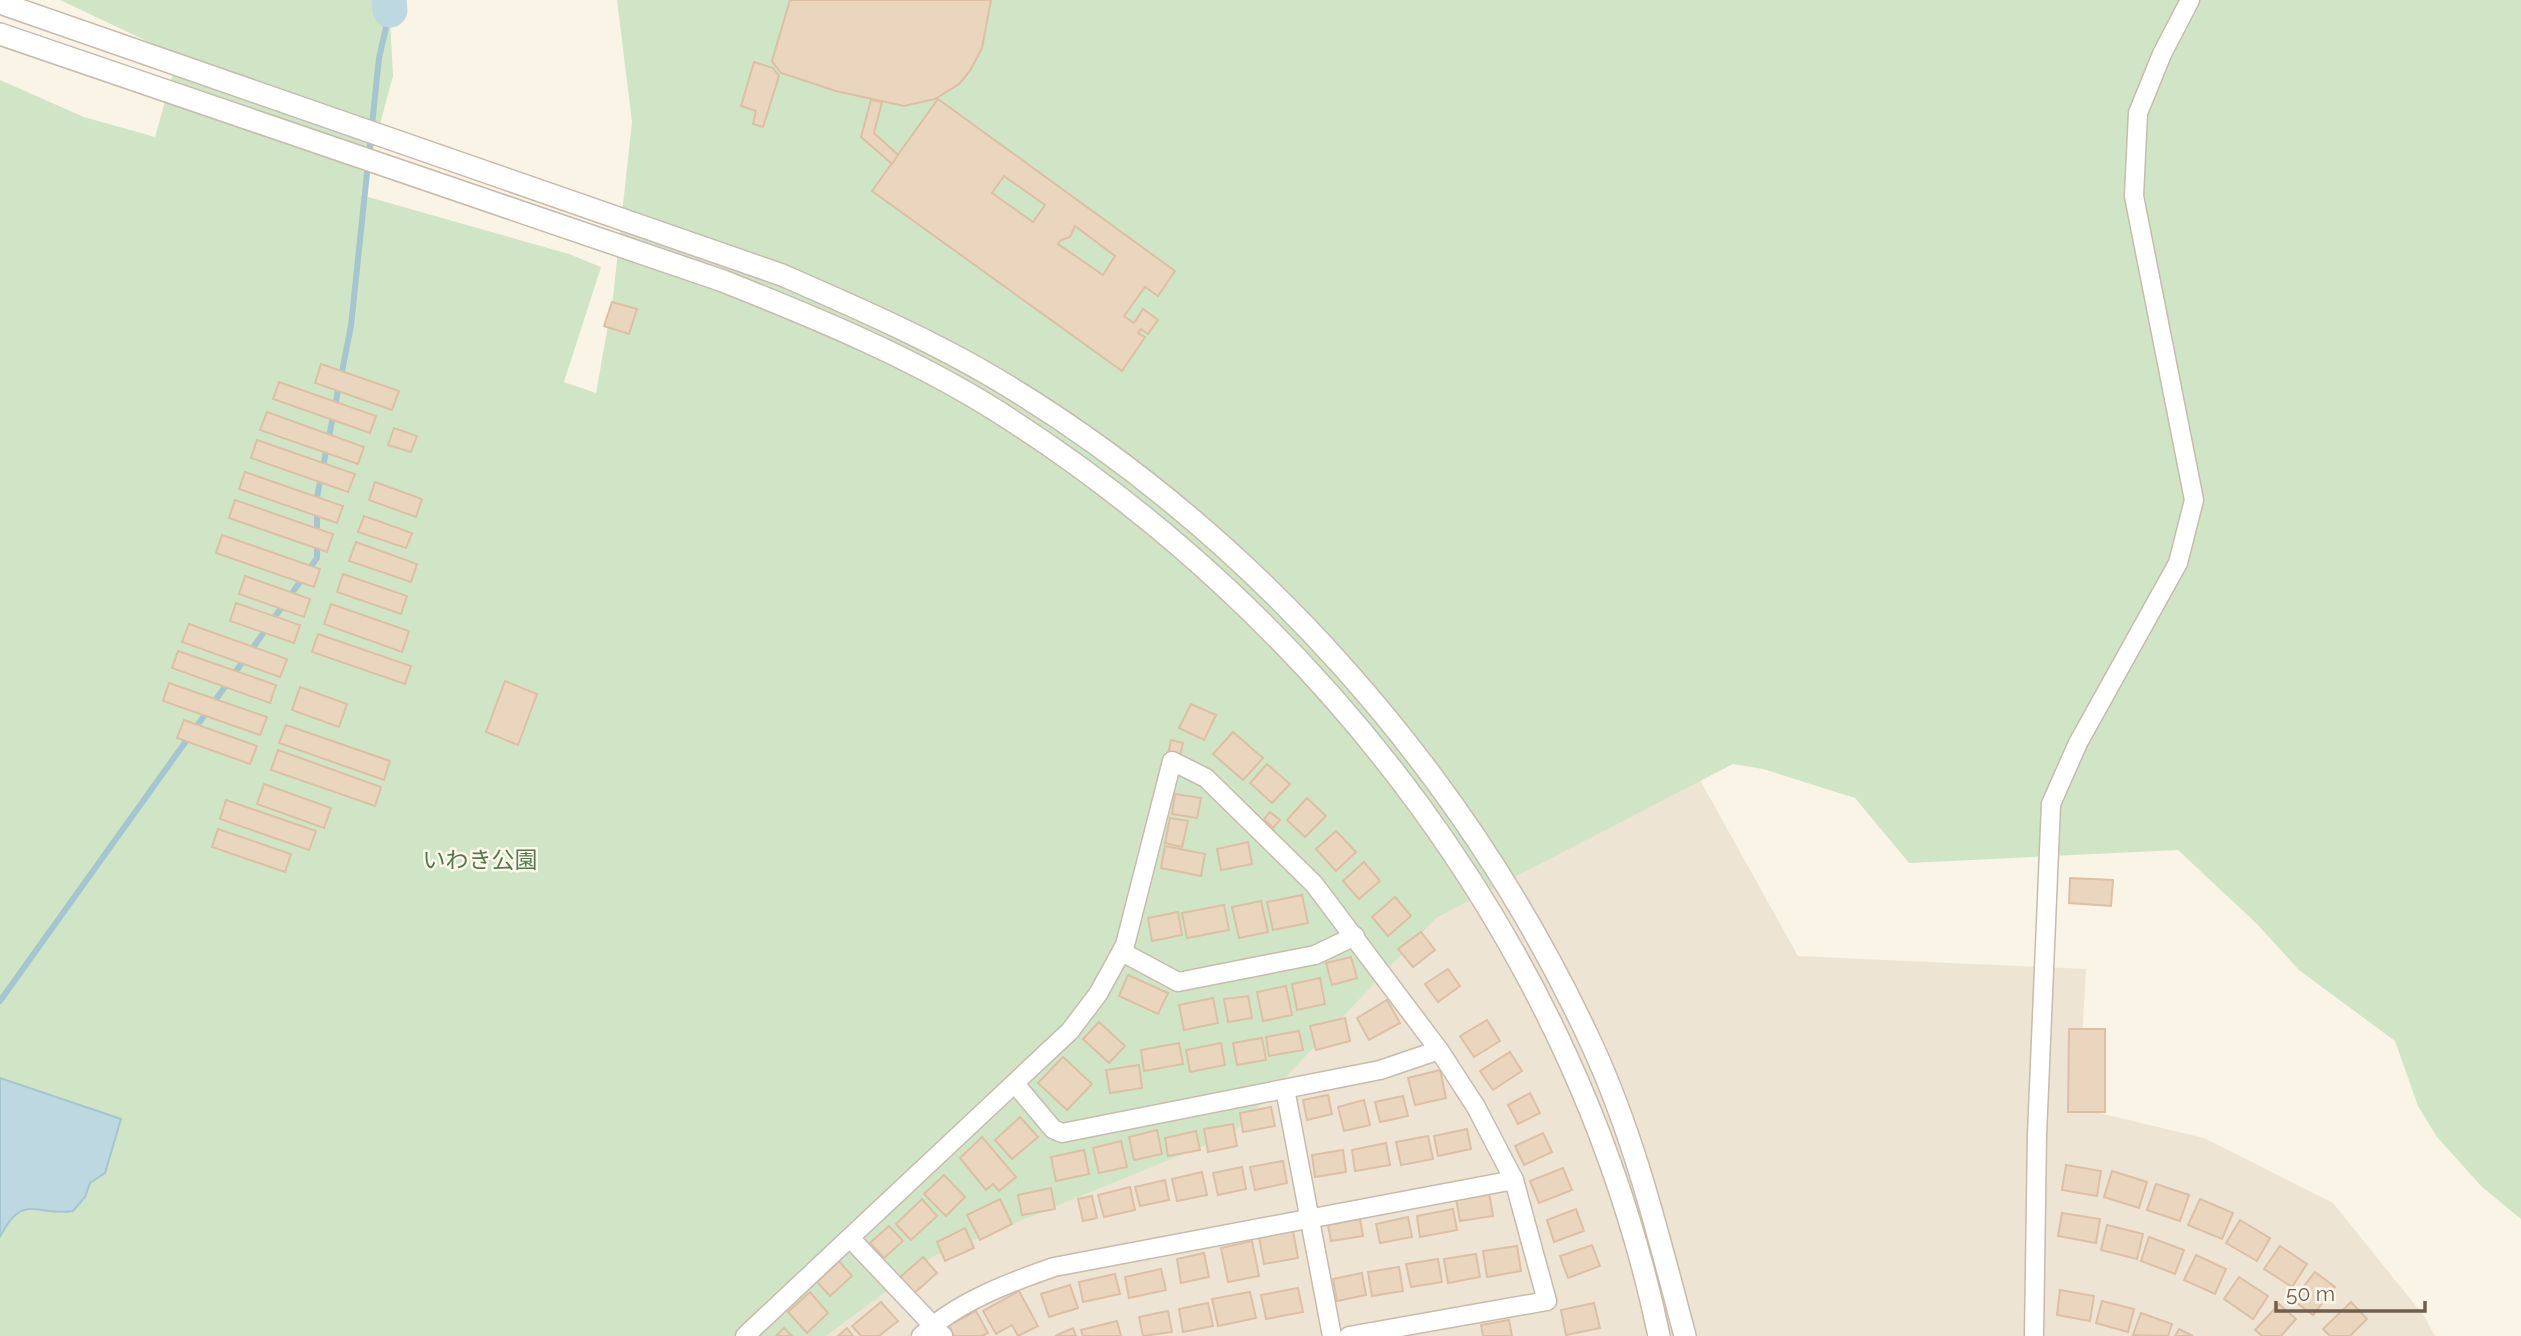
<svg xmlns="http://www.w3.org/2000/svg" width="2521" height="1336" viewBox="0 0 2521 1336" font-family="Raleway,'Noto Sans JP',sans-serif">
<rect width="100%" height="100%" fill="#faf4e6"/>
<polygon fill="#ede4d3" points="1543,498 1798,956 2086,969 2078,1108 2204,1138 2333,1203 2424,1316 2435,1336 681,1336"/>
<polygon fill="#d0e5c6" points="60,0 389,0 393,76 361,195 569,254 601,267 564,382 596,393 613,297 632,122 617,0 2521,0 2521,1219 2482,1187 2437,1137 2418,1106 2395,1041 2299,970 2257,924 2178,850 1909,863 1855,798 1763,769 1733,764 1436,918 1232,1134 932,1257 826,1336 0,1336 0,80 84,117 155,137 175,66 153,44"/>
<path fill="#bdd8e1" stroke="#a5c5d1" stroke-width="2" d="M0,1078L121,1119L105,1173L90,1183L85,1197L73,1211C36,1217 23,1191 0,1237Z"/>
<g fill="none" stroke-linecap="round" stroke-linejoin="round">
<polyline stroke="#a5c5d1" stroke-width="6" points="0,1001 317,558 317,497 351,326 379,58 390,10"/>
<polyline stroke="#bdd8e1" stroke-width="35" points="389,0 390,10"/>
</g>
<g fill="#ead5bf" stroke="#dcbfa4" stroke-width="2" fill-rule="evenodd">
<polygon points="790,0 991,0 982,48 970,71 959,84 935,99 904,106 836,91 781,73 772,61"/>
<polygon points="754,62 773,68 779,76 763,127 753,124 756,111 741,106"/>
<path d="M938,99L1175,271L1158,296L1145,287L1124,316L1134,323L1143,309L1158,320L1148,334L1141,329L1138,333L1145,337L1122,371L872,191ZM1004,176L1045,205L1033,222L992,193ZM1075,226L1115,256L1103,275L1058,244L1061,240L1070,237Z"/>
<polygon points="871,100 882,102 874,133 898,155 892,164 861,137"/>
<polygon points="612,302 637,309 629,334 604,326"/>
<polygon points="321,364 399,391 392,410 315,383"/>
<polygon points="279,382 376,416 370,433 273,399"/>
<polygon points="267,412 364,447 358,464 260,430"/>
<polygon points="394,428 417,436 411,452 388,445"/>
<polygon points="257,440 355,474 348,492 251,458"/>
<polygon points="245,472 343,506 337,523 239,489"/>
<polygon points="375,482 422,499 416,517 369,500"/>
<polygon points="235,500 333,534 327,552 229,518"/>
<polygon points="364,516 412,533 406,548 358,532"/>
<polygon points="222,535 320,569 314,587 216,553"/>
<polygon points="356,542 417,564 411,582 349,561"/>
<polygon points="343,574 407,596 401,614 337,592"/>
<polygon points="245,576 310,599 304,617 239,594"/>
<polygon points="236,603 300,625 294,643 230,621"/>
<polygon points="331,604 409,631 402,652 324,624"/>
<polygon points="189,624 287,659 280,677 182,642"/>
<polygon points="318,634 411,666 405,684 312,652"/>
<polygon points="178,651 276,685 270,703 172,668"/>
<polygon points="505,681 537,694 518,745 486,732"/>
<polygon points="169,683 267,717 260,735 163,701"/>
<polygon points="300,687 347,704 339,727 292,710"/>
<polygon points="1191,704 1216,715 1204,740 1179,728"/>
<polygon points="184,720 257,746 250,764 177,738"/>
<polygon points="286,725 390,761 384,780 279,743"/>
<polygon points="1233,732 1263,758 1243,780 1213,754"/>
<polygon points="1171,740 1183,743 1180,756 1168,754"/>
<polygon points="278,750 381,787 375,806 271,770"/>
<polygon points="1267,764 1290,784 1272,803 1250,783"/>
<polygon points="264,784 331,808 324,828 257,804"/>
<polygon points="1175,794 1201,798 1197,818 1172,814"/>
<polygon points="1307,798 1326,816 1305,837 1287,820"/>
<polygon points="226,800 316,831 309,850 220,819"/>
<polygon points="1270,812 1280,820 1273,828 1264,819"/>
<polygon points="1170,818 1188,821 1182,847 1165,843"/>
<polygon points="218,829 291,854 285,872 212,847"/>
<polygon points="1336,831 1356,852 1336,871 1316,849"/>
<polygon points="1248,842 1252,864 1221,870 1217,849"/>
<polygon points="1165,846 1205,854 1201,876 1161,868"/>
<polygon points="1364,862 1380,881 1359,899 1343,881"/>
<polygon points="2070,878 2113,880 2111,906 2069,903"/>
<polygon points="1302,895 1308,923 1273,930 1267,902"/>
<polygon points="1395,897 1411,916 1388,936 1372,917"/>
<polygon points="1261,901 1268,932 1239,938 1232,907"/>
<polygon points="1224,905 1229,930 1187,938 1182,913"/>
<polygon points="1178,912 1182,935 1152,941 1148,918"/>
<polygon points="1421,932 1435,950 1413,967 1398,949"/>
<polygon points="1351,957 1357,978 1332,985 1326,963"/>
<polygon points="1448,969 1460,986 1438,1002 1425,984"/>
<polygon points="1128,975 1168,993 1158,1014 1119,996"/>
<polygon points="1320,978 1325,1004 1297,1010 1292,984"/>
<polygon points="1286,986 1292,1015 1263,1021 1257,992"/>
<polygon points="1248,996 1252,1018 1228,1022 1224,999"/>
<polygon points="1213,998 1218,1023 1184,1030 1179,1005"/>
<polygon points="1387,1000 1400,1023 1369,1040 1357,1018"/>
<polygon points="1345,1018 1350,1041 1316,1050 1310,1026"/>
<polygon points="1487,1020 1500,1041 1474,1057 1460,1036"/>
<polygon points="1099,1022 1125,1046 1109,1063 1083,1039"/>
<polygon points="2069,1029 2105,1029 2105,1112 2068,1112"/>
<polygon points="1299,1031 1303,1050 1269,1056 1266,1037"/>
<polygon points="1262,1038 1266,1060 1237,1065 1233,1043"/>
<polygon points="1179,1043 1183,1064 1144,1071 1141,1050"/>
<polygon points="1221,1043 1225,1065 1190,1072 1186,1050"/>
<polygon points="1510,1052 1522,1071 1493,1090 1480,1071"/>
<polygon points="1063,1057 1092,1084 1067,1110 1038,1083"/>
<polygon points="1139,1065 1142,1088 1110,1093 1106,1070"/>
<polygon points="1440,1070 1446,1098 1415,1105 1408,1078"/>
<polygon points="1530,1093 1540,1113 1518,1124 1508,1105"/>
<polygon points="1328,1095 1332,1114 1307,1120 1303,1100"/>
<polygon points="1403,1096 1408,1116 1380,1122 1375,1102"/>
<polygon points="1364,1100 1370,1125 1344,1131 1338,1107"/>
<polygon points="1271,1107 1275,1126 1243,1132 1240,1113"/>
<polygon points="1020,1117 1038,1137 1012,1159 995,1140"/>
<polygon points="1233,1124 1237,1146 1208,1152 1204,1129"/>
<polygon points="1467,1129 1471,1149 1438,1156 1434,1136"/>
<polygon points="1157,1130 1162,1154 1134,1160 1129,1137"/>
<polygon points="1196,1131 1200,1150 1168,1156 1165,1138"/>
<polygon points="1543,1133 1552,1152 1524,1165 1515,1146"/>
<polygon points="1428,1136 1433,1159 1401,1165 1396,1142"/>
<polygon points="982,1137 1016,1177 999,1191 993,1184 986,1190 960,1158"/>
<polygon points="1121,1141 1127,1167 1099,1173 1093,1148"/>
<polygon points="1386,1143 1390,1165 1355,1171 1352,1150"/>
<polygon points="1084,1150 1089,1174 1056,1181 1051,1157"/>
<polygon points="1343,1150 1346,1172 1315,1177 1312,1155"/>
<polygon points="1283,1161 1287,1183 1255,1190 1250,1167"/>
<polygon points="2066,1165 2101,1171 2097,1196 2062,1190"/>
<polygon points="1242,1167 1246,1189 1218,1195 1213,1173"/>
<polygon points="1563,1168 1572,1190 1539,1203 1530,1181"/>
<polygon points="2112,1171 2147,1182 2139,1208 2104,1197"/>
<polygon points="1202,1172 1207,1195 1177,1201 1172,1179"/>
<polygon points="944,1175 965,1197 946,1216 924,1194"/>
<polygon points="1165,1180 1169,1200 1140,1206 1135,1187"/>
<polygon points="2156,1184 2189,1195 2180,1221 2147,1210"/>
<polygon points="1130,1187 1135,1210 1104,1217 1098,1195"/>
<polygon points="1051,1188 1055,1209 1022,1215 1018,1195"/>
<polygon points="1489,1193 1493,1216 1460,1221 1456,1199"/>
<polygon points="1092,1196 1097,1218 1083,1221 1078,1199"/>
<polygon points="922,1199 937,1216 911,1240 896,1224"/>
<polygon points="1000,1199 1012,1224 980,1240 967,1215"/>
<polygon points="2200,1199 2233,1213 2222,1239 2188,1225"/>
<polygon points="1453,1209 1457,1230 1420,1237 1417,1216"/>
<polygon points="1576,1209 1584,1231 1554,1242 1547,1220"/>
<polygon points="2062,1213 2100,1219 2096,1243 2058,1236"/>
<polygon points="1408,1217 1412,1237 1380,1243 1376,1224"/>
<polygon points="1360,1219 1363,1236 1331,1241 1328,1225"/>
<polygon points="2240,1220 2270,1238 2257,1261 2226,1243"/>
<polygon points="2107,1225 2143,1234 2137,1259 2101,1250"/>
<polygon points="889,1226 903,1241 884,1258 870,1243"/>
<polygon points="965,1228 974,1248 945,1261 937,1242"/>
<polygon points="1293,1231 1298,1258 1264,1264 1259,1237"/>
<polygon points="2149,1237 2184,1250 2175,1274 2141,1261"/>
<polygon points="1252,1241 1259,1276 1228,1282 1221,1248"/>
<polygon points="1592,1245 1600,1266 1568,1278 1560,1256"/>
<polygon points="1517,1246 1521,1271 1487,1277 1483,1251"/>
<polygon points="2280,1246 2307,1264 2292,1287 2264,1269"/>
<polygon points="1204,1253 1209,1277 1181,1283 1177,1259"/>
<polygon points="1476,1254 1480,1277 1448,1283 1444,1259"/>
<polygon points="2196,1255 2226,1269 2215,1294 2184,1280"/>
<polygon points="923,1257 937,1273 911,1296 897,1280"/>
<polygon points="1438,1259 1442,1282 1411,1287 1406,1264"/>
<polygon points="839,1261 852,1276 830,1296 817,1282"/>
<polygon points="1399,1267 1403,1291 1372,1296 1368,1272"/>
<polygon points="1161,1269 1166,1290 1129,1298 1125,1277"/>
<polygon points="2315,1272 2335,1287 2313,1315 2293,1300"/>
<polygon points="1362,1273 1366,1295 1337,1301 1333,1279"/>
<polygon points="1115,1274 1120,1294 1083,1302 1079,1282"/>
<polygon points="2239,1277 2268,1296 2253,1319 2224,1299"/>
<polygon points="1070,1285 1078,1308 1049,1317 1041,1294"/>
<polygon points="1298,1288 1303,1312 1266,1319 1261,1295"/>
<polygon points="2060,1290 2094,1296 2090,1321 2057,1315"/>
<polygon points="1019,1291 1038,1326 1018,1336 1012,1325 996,1334 983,1311"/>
<polygon points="810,1292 828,1313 807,1333 788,1312"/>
<polygon points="1250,1292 1256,1318 1218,1326 1212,1299"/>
<polygon points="2102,1301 2134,1309 2128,1332 2096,1323"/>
<polygon points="881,1302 898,1321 879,1336 861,1336 852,1326"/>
<polygon points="2351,1302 2367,1319 2350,1336 2330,1336 2323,1329"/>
<polygon points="1208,1303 1213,1326 1183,1332 1179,1309"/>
<polygon points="1594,1303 1600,1328 1566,1335 1561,1310"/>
<polygon points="2279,1304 2296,1319 2281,1336 2262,1336 2255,1330"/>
<polygon points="976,1311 988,1333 982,1336 954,1336 949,1325"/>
<polygon points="1168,1311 1172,1332 1143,1336 1139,1317"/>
<polygon points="2141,1313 2172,1324 2168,1336 2133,1335"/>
<polygon points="1509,1320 1512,1336 1483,1336 1481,1325"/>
<polygon points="1117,1321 1121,1336 1083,1336 1081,1330"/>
<polygon points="784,1328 792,1336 776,1336"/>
<polygon points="847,1328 853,1336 838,1336"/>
<polygon points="1073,1328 1076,1336 1055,1336"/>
<polygon points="2179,1329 2193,1336 2175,1336"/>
</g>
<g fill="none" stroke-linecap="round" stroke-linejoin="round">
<g stroke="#c7bbac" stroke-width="21">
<g id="minor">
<polyline points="1122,952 1178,982 1315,955 1355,936"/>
<polyline points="1016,1085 1053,1129 1062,1133 1380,1070 1439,1050"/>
<polyline points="1285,1089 1332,1336"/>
<polyline points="850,1238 943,1336"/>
<polyline points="745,1336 1070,1031 1098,994 1125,945 1172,761 1206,778 1314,884 1439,1050 1476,1107 1514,1180 1547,1301 1349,1336"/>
<path d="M921,1336C957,1302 1008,1283 1054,1267L1514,1180"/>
<polyline points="2034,1336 2037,1135 2051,804 2078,743 2178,563 2194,500 2134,196 2138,113 2162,54 2190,0"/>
</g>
</g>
<g stroke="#c7bbac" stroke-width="24">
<g id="tertiary">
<path d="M0,3L782,275C855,307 929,339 998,380C1255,534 1467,774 1592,1045C1635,1138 1659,1238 1685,1336"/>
<path d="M0,34L723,281C816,318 911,357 997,411C1325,619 1579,952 1659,1336"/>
</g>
</g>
<use href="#minor" stroke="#fff" stroke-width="18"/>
<use href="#tertiary" stroke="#fff" stroke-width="21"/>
</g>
<g text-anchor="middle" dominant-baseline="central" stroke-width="5" stroke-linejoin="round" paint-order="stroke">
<g font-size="23" fill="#547a4b" stroke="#fdf8ec">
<text x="480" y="859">いわき公園</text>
</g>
</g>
<path d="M2276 1301v10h149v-10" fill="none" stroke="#705e4e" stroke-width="3.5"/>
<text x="2286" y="1301" font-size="21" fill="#705e4e" stroke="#fdf8ec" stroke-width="5" paint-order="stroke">50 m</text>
</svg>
